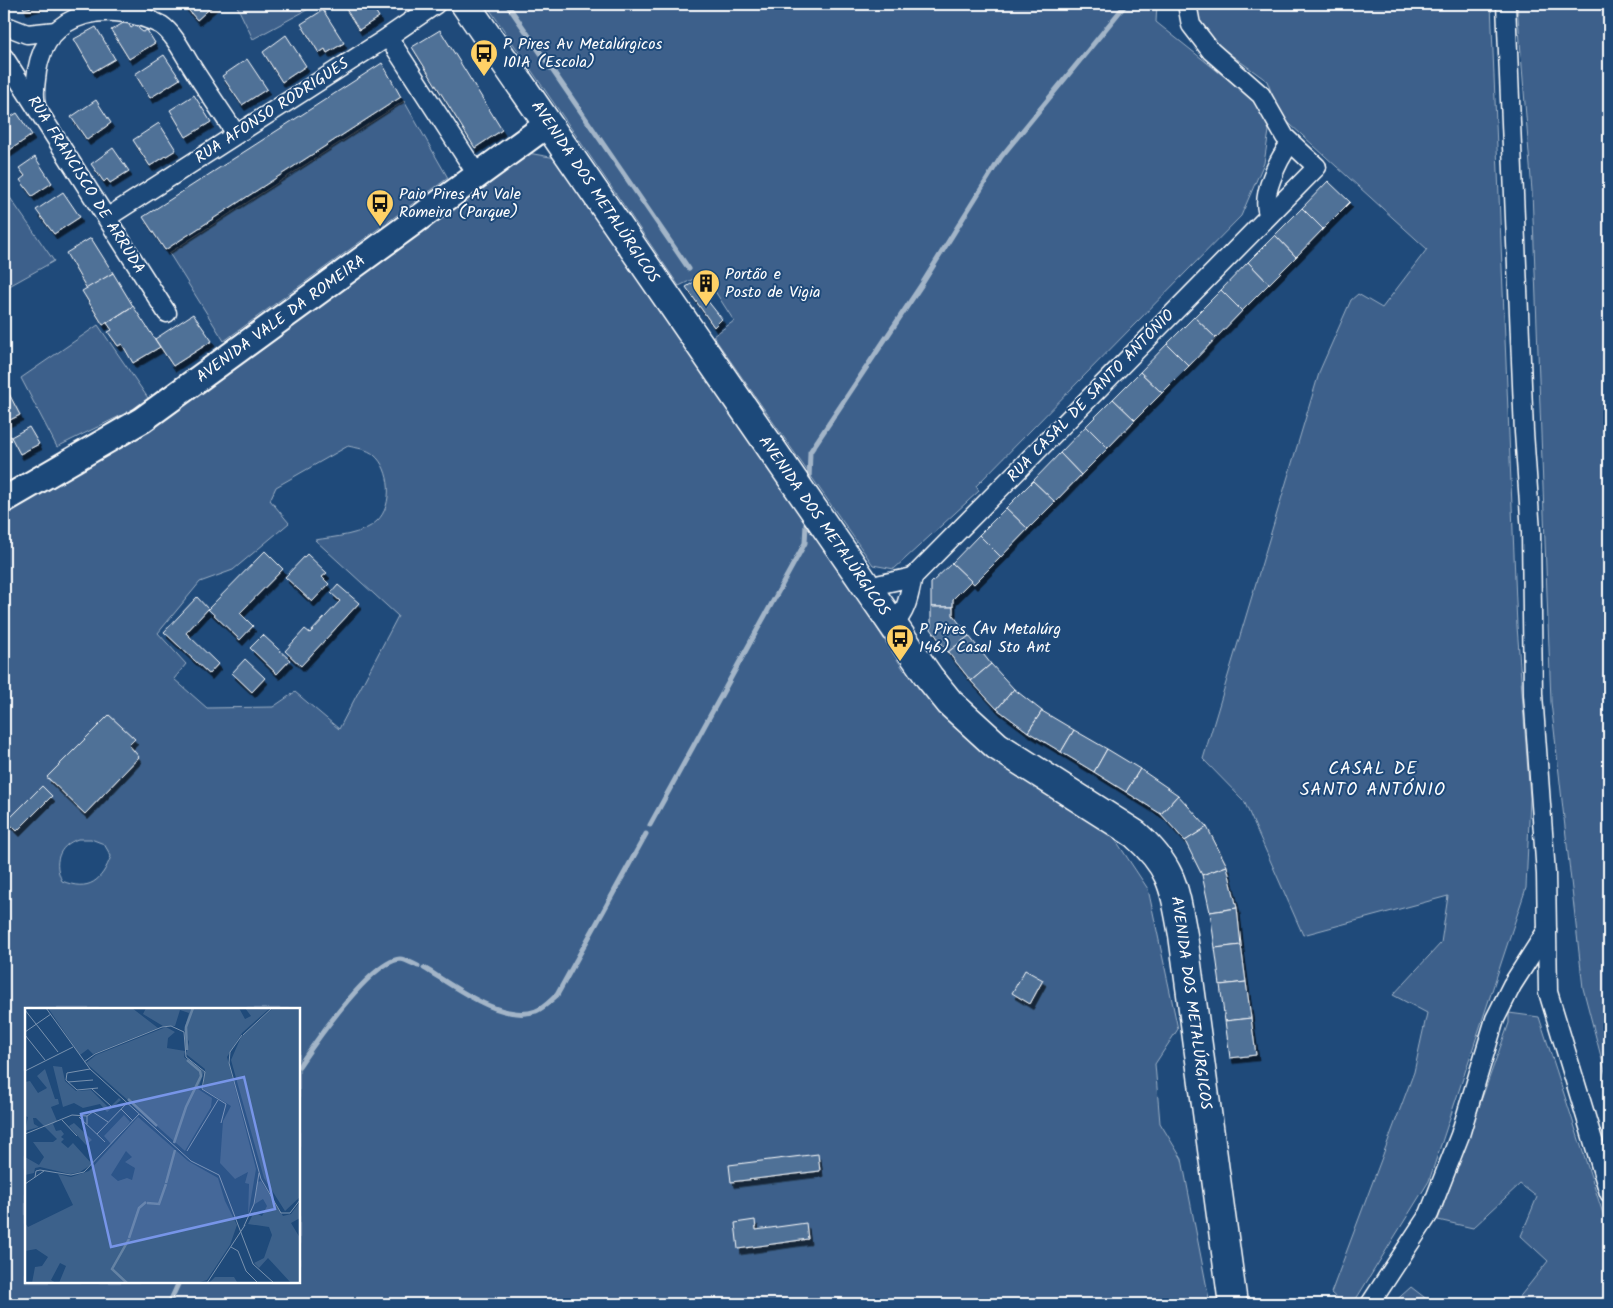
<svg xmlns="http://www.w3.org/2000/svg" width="1613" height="1308" viewBox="0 0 1613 1308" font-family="Kalam,sans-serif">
<defs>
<filter id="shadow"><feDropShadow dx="3" dy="5.5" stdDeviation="0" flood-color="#0009"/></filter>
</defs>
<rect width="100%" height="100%" fill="#1f4a7a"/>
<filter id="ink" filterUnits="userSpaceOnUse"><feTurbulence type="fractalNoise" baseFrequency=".02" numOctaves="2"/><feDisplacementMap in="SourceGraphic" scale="10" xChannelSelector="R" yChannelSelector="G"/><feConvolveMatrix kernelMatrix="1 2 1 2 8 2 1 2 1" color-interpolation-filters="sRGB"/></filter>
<g filter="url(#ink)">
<g fill="#3c618b" stroke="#9eb0c5" fill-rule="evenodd">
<polygon points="236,4 318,4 253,39"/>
<polygon points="486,4 1157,4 1156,22 1261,106 1269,131 1264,163 1241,216 976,486 979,491 894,569 873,565 713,336 734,321 704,274 679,286"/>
<polygon points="1194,4 1491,4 1517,626 1530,798 1526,888 1429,1181 1353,1304 1343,1304 1331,1293 1414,1072 1427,1013 1393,995 1441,943 1448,896 1303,935 1244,801 1203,759 1320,370 1351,300 1358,294 1382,308 1427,249 1280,115 1267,81 1208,38 1201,27"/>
<polygon points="1517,4 1609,4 1609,1087 1583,988 1551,702 1532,191"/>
<polygon points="404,101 448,178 224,341 169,253"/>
<path d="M528,153L556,158L842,574L904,670L970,738L1111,833L1148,889L1178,1029L1155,1064L1160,1123L1182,1159L1210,1304H4V516L221,379ZM348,446C356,448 368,449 374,455C391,469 394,505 377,521C364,535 333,537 315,540L398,616L339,729L295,692L273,707L207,708L174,679L186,664L158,633L200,582L233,570L289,523L270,500L276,487ZM109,715L135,739L129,745L139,757L85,814L47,778ZM78,839H91L104,844L111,856C102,881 89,892 62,881C53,863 58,846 78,839ZM26,1009H299V1282H26Z"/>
<polygon points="4,189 54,261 4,289"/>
<polygon points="98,325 150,401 57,447 21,378"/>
<polygon points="1509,1013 1539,1017 1609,1232 1609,1304 1514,1304 1548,1261 1521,1236 1537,1197 1520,1184 1473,1228 1438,1220 1509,1023"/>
<polygon points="1411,1287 1433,1304 1392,1304"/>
</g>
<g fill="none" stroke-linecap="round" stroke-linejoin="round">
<g stroke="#a3b5c8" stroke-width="5">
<polyline points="507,4 689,269"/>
<polyline points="809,481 810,452 922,284 1001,157 1126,4"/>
<polyline points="650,825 805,543 806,524"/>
<path d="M424,968C451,984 502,1024 536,1011C543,1009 551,1000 557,995L646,834"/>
<path d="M299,1066C316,1041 370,962 400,959C405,959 413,964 418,966"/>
<polyline points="169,1304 179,1282"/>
</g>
</g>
<g fill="#507197" stroke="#fff" filter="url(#shadow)">
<polygon points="22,4 39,4 39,5 24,9"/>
<polygon points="183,4 215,4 197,20"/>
<polygon points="348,4 371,4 379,17 359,30 344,6"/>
<polygon points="323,10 344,43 327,53 325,49 319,53 301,24"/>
<polygon points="127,21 131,28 137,24 139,29 143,32 147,30 155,43 129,59 111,30"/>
<polygon points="96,27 115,59 93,72 74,39"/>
<polygon points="440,30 502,130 475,148 412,47"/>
<polygon points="286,35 306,66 282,82 263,52"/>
<polygon points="164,55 180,79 150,98 135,74"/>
<polygon points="247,59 267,89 242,105 222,76"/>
<polygon points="382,63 401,97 165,250 143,217"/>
<polygon points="194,95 211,122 186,137 170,110"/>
<polygon points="96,100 111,123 87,140 71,117"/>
<polygon points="17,113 32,135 4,154 4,121"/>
<polygon points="159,123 176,150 150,166 133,140"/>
<polygon points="113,148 129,171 110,183 107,179 104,182 91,164"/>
<polygon points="35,157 52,183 32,196 20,180 25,176 19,168"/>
<polygon points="1328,181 1350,202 1323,229 1302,208"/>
<polygon points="63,192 80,217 54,234 36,210"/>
<polygon points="1302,208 1323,229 1296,257 1275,235"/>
<polygon points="1275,235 1296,257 1269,284 1248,262"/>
<polygon points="91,238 113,273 87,289 66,253"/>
<polygon points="1248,262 1269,284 1242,311 1221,290"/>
<polygon points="113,273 133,306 103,325 82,291"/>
<polygon points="699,279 706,292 703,295 722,319 714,327 686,287"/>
<polygon points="1221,290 1242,311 1216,338 1194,317"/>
<polygon points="133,306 160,347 133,363 122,344 118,346 108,332 112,330 107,323"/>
<polygon points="193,314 212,341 173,366 155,339"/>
<polygon points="1194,317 1216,338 1189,366 1167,344"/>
<polygon points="1167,344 1189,366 1162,393 1140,372"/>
<polygon points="1140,372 1162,393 1135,420 1113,399"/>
<polygon points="7,390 20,415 4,423 4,392"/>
<polygon points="1113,399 1135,420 1108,448 1086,426"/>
<polygon points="1086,426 1108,448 1081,475 1060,453"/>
<polygon points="29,427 39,444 20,454 11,437"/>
<polygon points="1060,453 1081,475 1055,502 1033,481"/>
<polygon points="1033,481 1055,502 1028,529 1006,508"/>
<polygon points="1006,508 1028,529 1001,557 979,535"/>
<polygon points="979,535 1001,557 974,584 952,563"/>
<polygon points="265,551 283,569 240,613 253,626 240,640 208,609"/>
<polygon points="307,554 327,573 322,577 329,584 312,602 285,577"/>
<polygon points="952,563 971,581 953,599 953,607 931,607 931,583"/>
<polygon points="338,585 359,603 301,666 285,651 305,629 310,633 340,601 331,593"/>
<polygon points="197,597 208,609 186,633 218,664 209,674 164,632"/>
<polygon points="931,607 953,607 953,615 969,636 948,652 931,629"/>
<polygon points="263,635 290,660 277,674 250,648"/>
<polygon points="969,636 991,664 971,681 948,652"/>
<polygon points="245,659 265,678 252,692 232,673"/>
<polygon points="991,664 1014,689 997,709 971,681"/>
<polygon points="1014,689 1042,711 1028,732 997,709"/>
<polygon points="1042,711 1074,730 1061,752 1028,732"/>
<polygon points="109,715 135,739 129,745 139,757 85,814 47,777"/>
<polygon points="1074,730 1107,749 1094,772 1061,752"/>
<polygon points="1107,749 1140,769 1126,792 1094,772"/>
<polygon points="1140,769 1178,795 1161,814 1126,792"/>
<polygon points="42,786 52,796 17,831 7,821"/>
<polygon points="1178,795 1207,827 1185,841 1161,814"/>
<polygon points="1207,827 1227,866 1202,875 1185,841"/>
<polygon points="1227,866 1237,908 1210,912 1202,875"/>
<polygon points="1237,908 1241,945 1215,948 1210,912"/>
<polygon points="1241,945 1246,982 1220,985 1215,948"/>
<polygon points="1025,970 1043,980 1030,1004 1012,993"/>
<polygon points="1246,982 1251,1018 1225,1021 1220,985"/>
<polygon points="1251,1018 1256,1055 1230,1058 1225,1021"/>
<polygon points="818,1154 820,1171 731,1182 729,1165"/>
<polygon points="755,1220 756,1230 806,1223 808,1239 738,1249 735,1223"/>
</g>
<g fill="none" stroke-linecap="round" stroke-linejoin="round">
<g stroke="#fff" stroke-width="21">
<g id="street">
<polyline points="1506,4 1524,432 1531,532 1533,694 1546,874 1548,992 1609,1193"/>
<polyline points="4,25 27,34 56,31"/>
<polyline points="388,37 478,176"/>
<polyline points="4,57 167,313"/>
<path d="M36,105C33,93 36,82 37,71C47,8 113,0 161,25C174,34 182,51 190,64C205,88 221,111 236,134"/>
<path d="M1269,215C1259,198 1279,158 1290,144"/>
<polyline points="108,217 388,37 436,4"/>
<polyline points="913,577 1317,167 1285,137 1261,95 1211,51 1191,25 1187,4"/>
<path d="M868,590L881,584L913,577C909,595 907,612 893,625"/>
<polyline points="1370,1304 1429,1214 1460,1135 1495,1019 1512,985 1547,930"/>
</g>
</g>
<g stroke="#fff" stroke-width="29">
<polyline id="secondary" points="4,500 142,420 548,124"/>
</g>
<g stroke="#fff" stroke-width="31">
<path id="primary" d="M465,4L929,677L950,703L997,746L1135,834C1173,868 1174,887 1183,935L1233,1304"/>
</g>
<use href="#street" stroke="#1f4a7a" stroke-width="18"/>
<use href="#secondary" stroke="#1f4a7a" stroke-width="25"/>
<use href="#primary" stroke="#1f4a7a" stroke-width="28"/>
</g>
</g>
<defs>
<g id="bus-pin" transform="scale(1.4375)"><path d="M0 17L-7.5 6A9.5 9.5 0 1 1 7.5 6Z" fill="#ffd166" stroke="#1f4a7a"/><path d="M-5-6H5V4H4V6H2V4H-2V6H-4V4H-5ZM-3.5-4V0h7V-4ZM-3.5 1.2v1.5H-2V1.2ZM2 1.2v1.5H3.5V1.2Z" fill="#111"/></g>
<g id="building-pin" transform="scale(1.4375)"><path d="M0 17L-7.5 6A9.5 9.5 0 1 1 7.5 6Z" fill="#ffd166" stroke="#1f4a7a"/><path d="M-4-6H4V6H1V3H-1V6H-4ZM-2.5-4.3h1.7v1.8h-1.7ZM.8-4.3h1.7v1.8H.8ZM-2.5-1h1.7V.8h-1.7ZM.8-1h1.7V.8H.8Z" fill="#111"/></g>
</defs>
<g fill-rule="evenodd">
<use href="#bus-pin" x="484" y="53"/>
<use href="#bus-pin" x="380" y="203"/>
<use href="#building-pin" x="706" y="283"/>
<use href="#bus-pin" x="900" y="638"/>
</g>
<g text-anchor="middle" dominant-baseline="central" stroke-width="4" stroke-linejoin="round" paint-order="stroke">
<g font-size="16" fill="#fff" stroke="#1f4a7a" text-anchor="start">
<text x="503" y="44">P Pires Av Metalúrgicos<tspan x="503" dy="18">101A (Escola)</tspan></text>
<text x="399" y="194">Paio Pires Av Vale<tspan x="399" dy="18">Romeira (Parque)</tspan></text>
<text x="725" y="274">Portão e<tspan x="725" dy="18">Posto de Vigia</tspan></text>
<text x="919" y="629">P Pires (Av Metalúrg<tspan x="919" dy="18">146) Casal Sto Ant</tspan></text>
</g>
<g font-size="16" fill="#fff" stroke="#1f4a7a">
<text transform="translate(272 111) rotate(-33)">RUA AFONSO RODRIGUES</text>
<text transform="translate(86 185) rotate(58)">RUA FRANCISCO DE ARRUDA</text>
<text transform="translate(595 192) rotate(56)">AVENIDA DOS METALÚRGICOS</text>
<text transform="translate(281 319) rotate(-36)">AVENIDA VALE DA ROMEIRA</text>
<text transform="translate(1091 396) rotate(-46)">RUA CASAL DE SANTO ANTÓNIO</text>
<text transform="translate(824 526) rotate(55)">AVENIDA DOS METALÚRGICOS</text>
<text transform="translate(1191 1003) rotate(82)">AVENIDA DOS METALÚRGICOS</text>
</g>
<g font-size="18" letter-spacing="1" fill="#fff" stroke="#1f4a7a">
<text x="1373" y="769">CASAL DE<tspan x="1373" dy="21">SANTO ANTÓNIO</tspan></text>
</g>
</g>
<g transform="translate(25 1008)">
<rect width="275" height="275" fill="#1f4a7a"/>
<path d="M23,0H107L133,20L68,46L63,41L55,47ZM121,0H214L220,11L226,8L220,0H245L217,25L202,49L231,161L223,208L224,176L220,175L223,164L210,171L195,155L198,113L206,98L178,81L180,61L161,46L164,34L159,22L164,5L155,2L150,18H138L118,6ZM248,0H275V189L260,203L239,170L206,52L216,29ZM141,19L150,24L143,30L142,40L160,43L159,49L179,64L173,81L187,90L186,99L160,143L61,55L71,47ZM28,58L37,59L40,73L51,83L66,82L84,100L94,90L96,92L82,104L75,96L58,100L49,95L38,99ZM20,61L30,91H33L34,96L26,99L32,113L28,116L31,123L36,122L39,126L36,129L39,131L36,134L43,140L48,135L67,156L55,164L45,166L15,159L10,160L9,165L0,167V149L14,157L19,149L8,134H28L32,131L11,110H8L9,116L14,119L0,123L3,109L0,108V74L5,73L13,85L22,80L12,68ZM99,107L105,114L86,136L79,128ZM113,109L163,153L193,170L200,193L212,217L205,237L182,272L171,275H34L41,258L35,255L26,272L31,275H7L10,259L17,258L23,249L11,241L0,243V215L3,219L48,197L33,166L46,169L64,163ZM101,143L107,149L100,154L110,160L107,172L102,170L93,173L86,167ZM49,115L67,132L61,137L44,118ZM236,173L258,208L266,206L275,194V210L266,215L275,230V275H266L243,250L234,260L229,255L239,250L247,227L244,219L223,216L229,204L237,208L242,198L238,191L230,196L232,174ZM190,269H209L212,274L184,275Z" fill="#3c618b" fill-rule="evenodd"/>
<path fill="none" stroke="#6583a4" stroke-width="2.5" d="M162,42L161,19L168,0M103,91L132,118M149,135L161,99L176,68L175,63L162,52M141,175L150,142M122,195L134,196L141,176M104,230L114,200L121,194M102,275L87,261L104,231"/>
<path fill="none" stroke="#7992af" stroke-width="1" d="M21,0L65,61L166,153L194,167L228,256L249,275M0,2L33,44M0,24L26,6M0,27L20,52M217,27L205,44L204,55L236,171L256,205H265L275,192M218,27L247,0M59,54L70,46L137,19L146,18L159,24L161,49L180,64L177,81L201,96L196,115M65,61L42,65L41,72L52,82L73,80M0,63L48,39M43,74L68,72M67,81L86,98M96,101L108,113M54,109L80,134M37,112L52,128M62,116V108L68,104L83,114M0,126L47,107L62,108M72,126L102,95M162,143L193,92M10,169L11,163L15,162L46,167L59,164L114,106M0,176L19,163M219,218L229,196L234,165M206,239L213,243L221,263L233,275M182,275L220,217"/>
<path fill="#7795e8" fill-opacity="0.15" stroke="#7795e8" stroke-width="2.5" d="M219,69L250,201L86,239L56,106Z"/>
<rect width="275" height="275" fill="none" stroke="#fff" stroke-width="2.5"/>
</g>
<rect width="1613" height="1308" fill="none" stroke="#1f4a7a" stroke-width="20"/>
<rect x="10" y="10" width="1593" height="1288" fill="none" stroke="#fff" stroke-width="2" filter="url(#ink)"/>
</svg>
